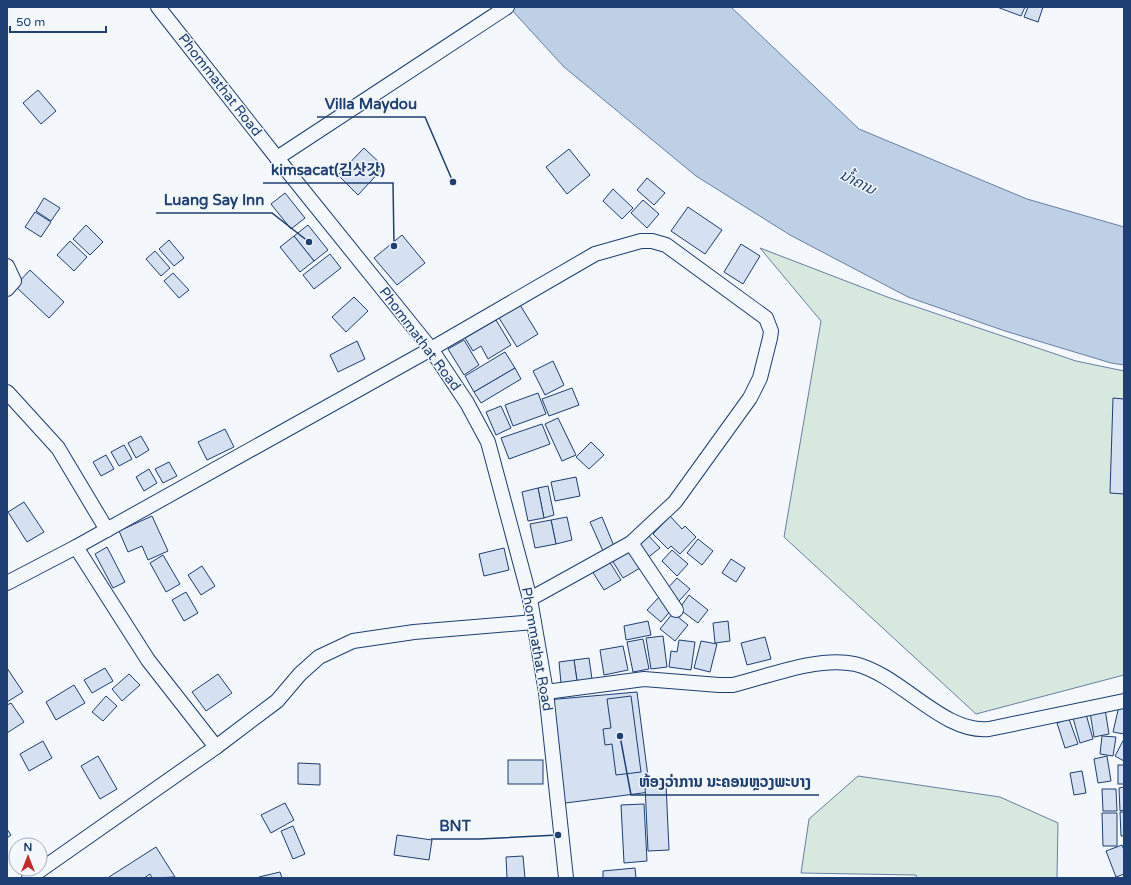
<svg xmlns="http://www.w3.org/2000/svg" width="1131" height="885" viewBox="0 0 1131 885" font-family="'Varela Round','Noto Sans KR','Noto Sans Lao',sans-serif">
<rect width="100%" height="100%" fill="#f4f7fb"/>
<g fill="#d7e8df" stroke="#687fa3">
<polygon points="760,248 890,298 1076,361 1124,371 1124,675 976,714 784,537 821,321"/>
<polygon points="858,776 1000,797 1058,823 1057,878 917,878 916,875 801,873 809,819"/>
</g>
<polygon fill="#bed0e5" stroke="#687fa3" points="509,7 731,7 859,129 1027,199 1124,227 1124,365 1111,363 1005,331 908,297 790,235 696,176 564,67"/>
<g fill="#d5e0f0" stroke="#1d3f73">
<polygon points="997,7 1025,7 1021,16"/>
<polygon points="1028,7 1043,7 1038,22 1024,17"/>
<polygon points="38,90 56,111 41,124 23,103"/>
<polygon points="364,148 384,167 358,195 338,175"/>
<polygon points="569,149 590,175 567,194 546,167"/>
<polygon points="647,178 665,193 654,205 637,190"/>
<polygon points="613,189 633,208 622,219 603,201"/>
<polygon points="285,193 305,218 291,229 271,204"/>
<polygon points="44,198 60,208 51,221 36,211"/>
<polygon points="643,200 659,214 647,228 631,213"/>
<polygon points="688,207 722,230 705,254 671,231"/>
<polygon points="35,212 51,222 41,237 25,227"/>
<polygon points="86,225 103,242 90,255 73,239"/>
<polygon points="308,225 328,250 314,261 294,236"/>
<polygon points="402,235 425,263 397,285 374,258"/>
<polygon points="294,236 314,261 300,272 280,247"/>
<polygon points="169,240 184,258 174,266 159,249"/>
<polygon points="70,241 87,257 74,271 57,255"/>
<polygon points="741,244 760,256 743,284 724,272"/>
<polygon points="155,251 170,268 161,276 146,259"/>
<polygon points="330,254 341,268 314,289 303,275"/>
<polygon points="30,270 64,302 49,318 15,286"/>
<polygon points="173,273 189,290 179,298 164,281"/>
<polygon points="354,297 368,311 346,332 332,317"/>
<polygon points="520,305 538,334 517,347 499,318"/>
<polygon points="496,320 511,345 488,359 481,346 473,351 465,338"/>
<polygon points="464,340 479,365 464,375 448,349"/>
<polygon points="357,341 365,359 338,372 330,355"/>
<polygon points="505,352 515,368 474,392 465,376"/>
<polygon points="553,361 564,385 545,395 533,371"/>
<polygon points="515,368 521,379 481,403 474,392"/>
<polygon points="572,388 579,405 549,416 542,399"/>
<polygon points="538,393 546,414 513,426 505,405"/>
<polygon points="1113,398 1124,399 1124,494 1110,493"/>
<polygon points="501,406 511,428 496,435 486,412"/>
<polygon points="558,418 576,455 562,461 545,424"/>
<polygon points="542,424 550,444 509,459 501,438"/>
<polygon points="225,429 234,447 207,460 198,442"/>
<polygon points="141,436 149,450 136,458 128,443"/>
<polygon points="591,442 604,455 589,469 576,457"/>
<polygon points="124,445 132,459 119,466 111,452"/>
<polygon points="106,455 114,469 101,476 93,462"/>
<polygon points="169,462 177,476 163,483 155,469"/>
<polygon points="149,469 157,483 144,491 136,477"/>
<polygon points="576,477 580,496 555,501 551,482"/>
<polygon points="548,486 554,515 544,518 538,488"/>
<polygon points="538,488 544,518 528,521 522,492"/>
<polygon points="24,502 44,532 27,542 8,512"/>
<polygon points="152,516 168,551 148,560 142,546 128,552 119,531"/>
<polygon points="670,516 682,529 685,526 696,537 680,554 671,546 668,549 653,534"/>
<polygon points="567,517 572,540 556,544 551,520"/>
<polygon points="602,517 614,546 603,551 590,522"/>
<polygon points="551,520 556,544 535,548 530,524"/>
<polygon points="648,535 660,548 646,559 634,546"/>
<polygon points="698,539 713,551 702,565 687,553"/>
<polygon points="107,547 125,582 113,588 95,554"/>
<polygon points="504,548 509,570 484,576 479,554"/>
<polygon points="628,550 640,568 623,578 612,560"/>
<polygon points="672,550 688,564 677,576 662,561"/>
<polygon points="163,555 180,584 166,592 150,563"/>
<polygon points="731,559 745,568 736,582 722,573"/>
<polygon points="609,561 621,580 604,590 592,571"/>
<polygon points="202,566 215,586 201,595 188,575"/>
<polygon points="677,578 690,589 679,601 666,590"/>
<polygon points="186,592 198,613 184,621 172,600"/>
<polygon points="689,595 708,610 698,623 679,609"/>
<polygon points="659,597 672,609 661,622 647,610"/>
<polygon points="673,613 688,625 675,641 660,629"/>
<polygon points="648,621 651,635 626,640 624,626"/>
<polygon points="728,621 730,641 715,643 713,623"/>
<polygon points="663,636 667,667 651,669 646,638"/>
<polygon points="765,637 771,659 747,665 741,643"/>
<polygon points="643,639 649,669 633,672 627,642"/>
<polygon points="679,640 695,642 691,670 669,667 671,651 677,652"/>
<polygon points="701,641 717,644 710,672 694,668"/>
<polygon points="623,646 628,670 604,675 600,650"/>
<polygon points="589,658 592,679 577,681 574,660"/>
<polygon points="574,660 577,681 561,683 559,662"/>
<polygon points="7,668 23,692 7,702"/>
<polygon points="105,668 113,681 92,693 84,680"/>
<polygon points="129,674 140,685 122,701 112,689"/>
<polygon points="218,674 232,693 206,711 192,692"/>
<polygon points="74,685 85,703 56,720 46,702"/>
<polygon points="637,692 650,792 558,804 547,700"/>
<polygon points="106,696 117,706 103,721 92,712"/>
<polygon points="631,696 641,772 616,775 612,744 605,745 603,729 611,728 607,699"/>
<polygon points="11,703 24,722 7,733 7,705"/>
<polygon points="1119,706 1124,707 1124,734 1113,732"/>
<polygon points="1105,709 1109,734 1094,737 1090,712"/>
<polygon points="1086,714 1093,739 1080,743 1073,718"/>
<polygon points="1069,719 1078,744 1065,748 1057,723"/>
<polygon points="1102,736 1116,737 1113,756 1100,754"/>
<polygon points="1124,739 1124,761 1115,756"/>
<polygon points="43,741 52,758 29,771 20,754"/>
<polygon points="98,756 117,789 100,799 81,766"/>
<polygon points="1107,756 1111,781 1098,783 1094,759"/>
<rect x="508" y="760" width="35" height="24"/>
<polygon points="298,763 320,764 320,785 298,784"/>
<rect x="1118" y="765" width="6" height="19"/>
<polygon points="1082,771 1086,793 1074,795 1070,773"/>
<polygon points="666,784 669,850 648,851 645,785"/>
<polygon points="1124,787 1124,810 1120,811 1119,788"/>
<polygon points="1102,789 1116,789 1117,811 1103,811"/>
<polygon points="285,803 294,820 271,833 261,815"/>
<polygon points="644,804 647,861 624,863 621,805"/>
<polygon points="1120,812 1124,812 1124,836 1121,836"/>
<polygon points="1102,813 1117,813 1117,846 1103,846"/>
<polygon points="293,826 305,854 293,859 281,831"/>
<polygon points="7,829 11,835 7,838"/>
<polygon points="397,835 432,840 429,860 394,855"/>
<polygon points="1122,845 1124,850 1124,874 1116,877 1106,851"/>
<polygon points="156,847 175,877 152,878 150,874 144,878 110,878 109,877"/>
<polygon points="523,856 525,878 507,878 506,857"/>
<polygon points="635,868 636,878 603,878 603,871"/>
<polygon points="280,872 282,878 259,878 259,877"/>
</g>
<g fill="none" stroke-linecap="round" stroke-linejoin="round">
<g stroke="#1d3f73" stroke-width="16">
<g id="minor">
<polyline points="158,7 277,158 431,349 467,403 488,442 530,599 546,692 566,878"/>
<polyline points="277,158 507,7"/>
<polyline points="7,266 14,281 7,289"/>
<polyline points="7,392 58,448 107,530"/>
<polyline points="631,543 676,610"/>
<polyline points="76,547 148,660 216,747 277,701 300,674 319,657 353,641 414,632 534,622"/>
<polyline points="7,583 76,547 431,349 595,254 641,241 652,241 666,245 766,318 771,331 770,338 760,378 750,398 675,502 631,543 530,599"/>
<path d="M546,692L644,679L719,685H733C769,676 818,656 855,664C901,675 943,734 989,729L1124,701"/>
<polyline points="29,878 216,747"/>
</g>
</g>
<use href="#minor" stroke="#f4f7fb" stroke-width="14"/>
</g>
<g text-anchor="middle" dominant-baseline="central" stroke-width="3" stroke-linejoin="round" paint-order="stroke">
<g font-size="14" fill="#1d3f73" stroke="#f4f7fb">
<text transform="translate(220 85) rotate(52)">Phommathat Road</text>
<text transform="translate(420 339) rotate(53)">Phommathat Road</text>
<text transform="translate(537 649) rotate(80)">Phommathat Road</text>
</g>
<g font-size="15" font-style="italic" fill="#1d3f73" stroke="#f4f7fb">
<text transform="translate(858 182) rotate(27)">ນ້ຳຄານ</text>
</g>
</g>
<path fill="none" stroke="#1d3f73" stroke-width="1.5" d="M453 182L425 117H317M394 246L393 183H263M309 242L272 213H156M620 736L631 795H819M558 835L479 839H431"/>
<g fill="#1d3f73" stroke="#f4f7fb" stroke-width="1.5">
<circle cx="453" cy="182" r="4"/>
<circle cx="394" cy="246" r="4"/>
<circle cx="309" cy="242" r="4"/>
<circle cx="620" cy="736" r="4"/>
<circle cx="558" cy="835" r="4"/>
</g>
<g font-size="15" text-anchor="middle" font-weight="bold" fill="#1d3f73" stroke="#f4f7fb" stroke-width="3" stroke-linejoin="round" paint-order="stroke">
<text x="371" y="109">Villa Maydou</text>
<text x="328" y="175">kimsacat(김삿갓)</text>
<text x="214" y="205">Luang Say Inn</text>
<text x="725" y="787">ຫ້ອງວ່າການ ນະຄອນຫຼວງພະບາງ</text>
<text x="455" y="831">BNT</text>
</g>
<rect width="1131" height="885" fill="none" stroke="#1d3f73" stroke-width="16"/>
<g transform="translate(28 857)"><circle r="19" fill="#f4f7fb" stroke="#9eadc5"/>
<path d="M0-3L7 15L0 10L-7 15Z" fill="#c62828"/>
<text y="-6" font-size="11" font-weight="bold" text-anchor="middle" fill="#1d3f73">N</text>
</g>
<path d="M10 26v6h96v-6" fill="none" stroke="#1d3f73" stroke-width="2"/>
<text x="16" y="26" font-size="12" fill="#1d3f73" stroke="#f4f7fb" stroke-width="3" paint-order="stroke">50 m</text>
</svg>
